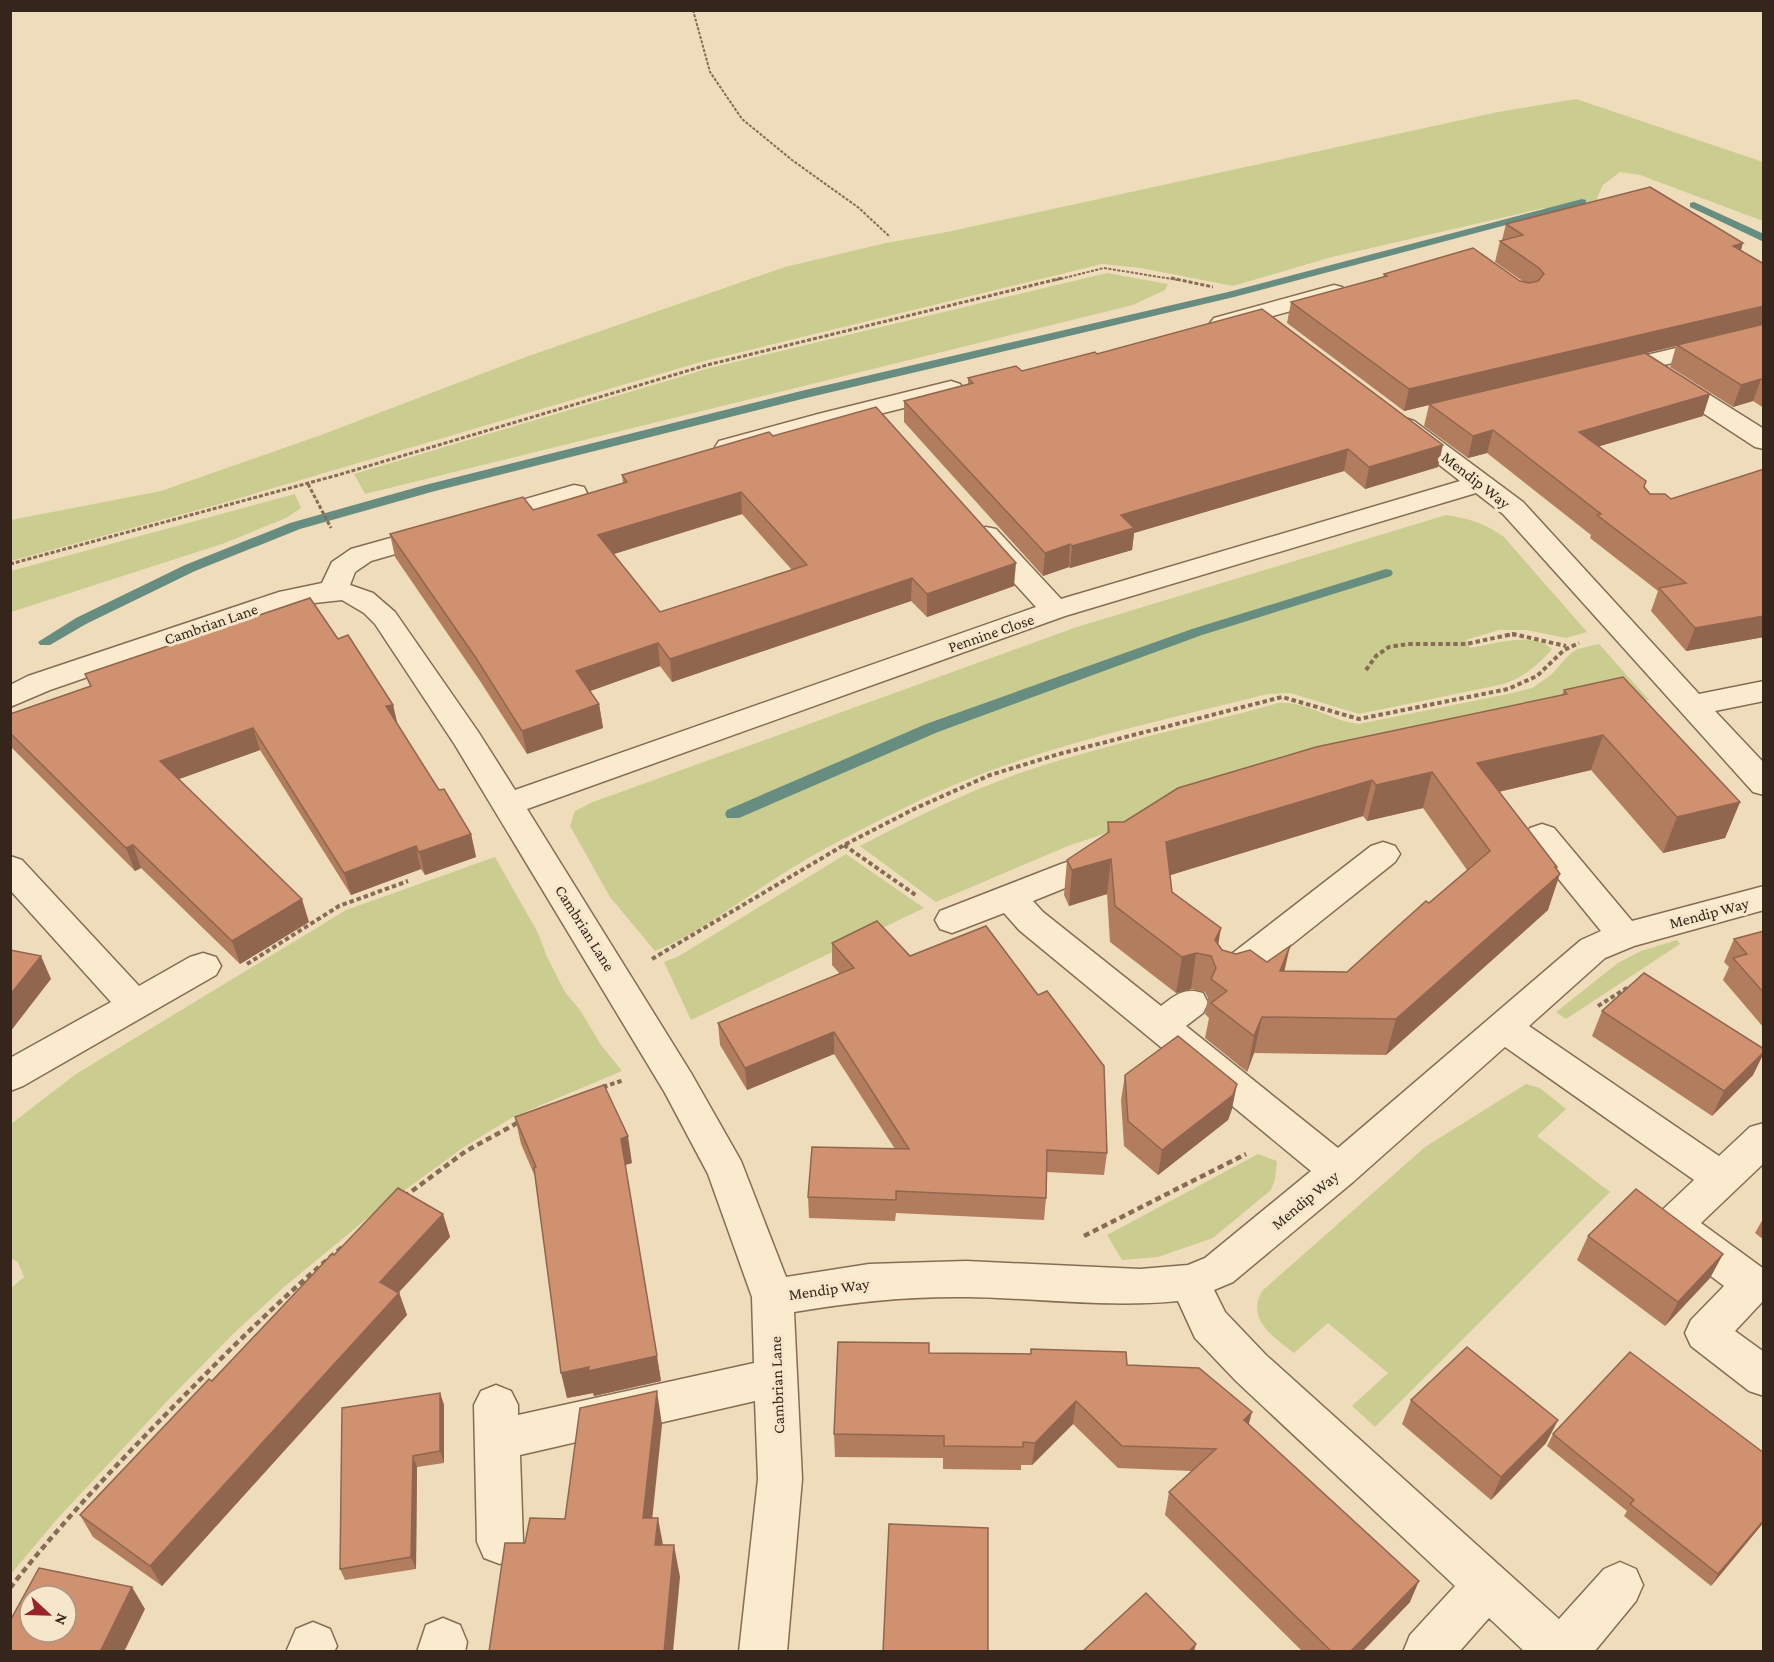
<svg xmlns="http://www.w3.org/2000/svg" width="1774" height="1662" viewBox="0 0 1774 1662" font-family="'Crimson Pro',serif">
<rect width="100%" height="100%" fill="#efdcbb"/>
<g fill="#cacd8f">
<polygon points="1576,99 1763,162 1763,221 1640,175 1620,172 1603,185 1597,198 1601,208 1566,221 1544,208 1332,257 1233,286 1141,268 1102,264 704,361 216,505 11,561 11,520 161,491 321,435 523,358 785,267 886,243 947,232 1498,112"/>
<polygon points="1107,273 1168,284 1165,290 1133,305 365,494 354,474 710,368"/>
<polygon points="295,494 301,508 286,518 222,544 11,612 11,571"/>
<path d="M1446,515C1467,518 1487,524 1504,537L1587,632L1566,638L1526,630H1499L1466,640L1470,648C1494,644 1532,631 1552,649C1537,666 1525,676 1504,684L1359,714L1290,693L1268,694C1147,724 1025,749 912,804C866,827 819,850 776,878C737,903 698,934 655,951L610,897L570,826L575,811L593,802L1077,627Z"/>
<path d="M1599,644L1649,700L1541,717L1163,814L1068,846L936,902L860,846C914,818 968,791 1026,771C1108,743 1194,727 1278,703C1307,701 1331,721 1359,724L1508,694L1532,688L1551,675L1570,654L1577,649Z"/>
<polygon points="846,854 924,908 691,1020 664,962 679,956"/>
<polygon points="495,857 538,933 547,957 565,992 580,1010 601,1045 622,1071 513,1117 464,1147 375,1212 284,1287 232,1335 170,1398 58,1518 11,1574 10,1289 24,1277 18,1262 11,1258 11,1124 76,1074 346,910"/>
<polygon points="1677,940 1680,944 1566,1019 1556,1012 1618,963 1641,951"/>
<path d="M1526,1084L1540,1088L1566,1109L1537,1136L1610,1192L1375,1427L1352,1406L1388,1373L1328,1323L1294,1353C1273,1337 1246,1319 1262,1291L1425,1147Z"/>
<polygon points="1258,1154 1277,1161 1275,1179 1271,1190 1213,1238 1158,1257 1122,1260 1107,1235"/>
</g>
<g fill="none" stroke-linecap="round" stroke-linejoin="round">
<g fill="#678d81" fill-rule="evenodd">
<polygon points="1582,199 1586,200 1586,204 1234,297 802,399 435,491 300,529 195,571 86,624 50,645 40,645 38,642 76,618 185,565 290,523 425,485 801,391 1228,292"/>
<polygon points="1694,202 1764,234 1764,242 1690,207 1690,203"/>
<polygon points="1386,569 1391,570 1393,573 1391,576 1202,635 938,732 739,818 727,818 725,814 727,810 926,724 1192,629"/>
</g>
<g stroke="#866c55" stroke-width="3">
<g id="minor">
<polygon points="1334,285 1342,287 1346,292 1342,297 1222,330 1214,328 1210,323 1214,318"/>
<polygon points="1764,327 1764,341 1614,377 1605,375 1602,370 1605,365"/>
<polygon points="1669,373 1678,375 1764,429 1764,449 1755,447 1660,385 1657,380 1660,375"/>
<polygon points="951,381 960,384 964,389 960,394 835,425 728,455 719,453 715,447 719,441 818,414"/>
<path d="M1405,418L1414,421L1523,502L1699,694L1764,681V701L1715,711L1764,763V795L1753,792L1503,514L1476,493L1065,616L527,809L691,1073L741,1161L786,1277L869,1264L966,1261L1140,1269L1188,1265L1205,1258L1311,1171L1019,930L1004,913L952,933L940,929L935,920L940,911L1061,864L1073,860L1085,864L1090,872L1085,880L1033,901L1043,912L1161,1006C1175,995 1184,987 1203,993L1208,1003L1203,1013L1186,1026L1338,1148L1581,940L1601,931L1530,844L1525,836L1530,828L1542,824L1554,828L1632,921L1764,886V910L1634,946L1605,958L1529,1026L1719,1156L1750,1127L1764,1123V1163L1701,1223L1764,1269V1300L1735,1331L1764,1352V1396L1749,1391L1691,1346L1685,1333L1691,1320L1724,1286L1659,1237L1653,1225L1659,1213L1694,1180L1505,1047L1353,1182L1233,1282L1214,1290L1225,1312L1266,1355L1559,1619L1604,1569L1620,1562L1636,1569L1643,1585L1636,1601L1594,1652H1525L1489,1618L1459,1652H1403L1410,1635L1455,1586L1236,1381L1195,1338L1178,1301C1108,1308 1038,1298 968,1297C909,1296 852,1302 794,1312L802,1479L787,1652H739L758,1479L755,1401L520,1455L523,1542L516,1558L500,1564L484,1558L477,1542L474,1405L481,1391L496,1385L511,1391L518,1405V1415L754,1363L752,1297L708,1174L665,1093L455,745L375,624L364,613L342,600L296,605L50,690L10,707V685L28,676L279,592L322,583L332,562L351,549L437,525L447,527L451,533L447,539L371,561L355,572L350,585L373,593L395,612L479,733L515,790L1036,607L976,541L972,535L976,529L986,527L996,529L1061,599L1460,481L1396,431L1392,426L1396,421Z"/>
<polygon points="574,485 584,487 587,493 584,499 487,527 477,525 473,519 477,513"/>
<polygon points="1383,842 1395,846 1400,854 1395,862 1242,984 1229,988 1216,984 1211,975 1216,966 1371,846"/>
<polygon points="10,856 22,860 139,986 190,957 203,953 216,957 221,966 216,975 23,1086 10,1091 10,1058 111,1002 10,890"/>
<polygon points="443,1618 460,1625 467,1642 465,1652 417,1652 426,1625"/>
<polygon points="313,1622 330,1629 337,1646 334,1652 286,1652 296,1629"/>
</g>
</g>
<g stroke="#866c55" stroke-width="2" stroke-dasharray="3 1.5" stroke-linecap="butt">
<polyline points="693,10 710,72 742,119 792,160 859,208 890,237"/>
<polyline points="1056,280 1104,268 1178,280"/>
</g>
<g stroke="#866c55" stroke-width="3" stroke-dasharray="4 2" stroke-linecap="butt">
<polyline points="1171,278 1213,287"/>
<polyline points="308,484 331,528"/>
<polyline points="10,564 338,475 707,365 1062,278"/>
<polyline points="1506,635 1517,635"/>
</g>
<g stroke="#866c55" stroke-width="4" stroke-dasharray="4.5 3" stroke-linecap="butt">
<polyline points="1366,670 1376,656 1389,647 1408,644 1466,644 1513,634 1566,646"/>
<polyline points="844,845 917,896"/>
<polyline points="652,959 844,845 916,808 990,775 1059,754 1282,697 1359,719 1508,689 1537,676 1564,650 1579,643"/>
<polyline points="247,964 339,906 408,881"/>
<polyline points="1598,1006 1630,986"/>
<polyline points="603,1087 624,1080"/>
</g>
<g stroke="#866c55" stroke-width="4.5" stroke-dasharray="6 4" stroke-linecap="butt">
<polyline points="603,1087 607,1086"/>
<polyline points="404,1197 466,1151 521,1121"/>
<polyline points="1084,1236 1246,1154"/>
<path d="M10,1588C61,1523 117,1464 175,1405C230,1349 285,1294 345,1245"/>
</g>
<use href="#minor" fill="#faeace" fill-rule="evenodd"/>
</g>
<g fill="#b27d5f" fill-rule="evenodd">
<polygon points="1506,224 1741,250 1764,264 1764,408 1753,401 1733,407 1670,367 1676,346 1646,353 1703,416 1599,446 1645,487 1650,494 1671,499 1764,469 1764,637 1686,651 1651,611 1658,591 1590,538 1591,535 1487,453 1468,458 1424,426 1429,405 1404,411 1287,323 1291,302 1383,277 1384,274 1520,281 1524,282 1495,262 1500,241 1502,240"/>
<polygon points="1097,354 1438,467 1365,489 1344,471 1134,533 1132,550 1070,568 1069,567 1043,576 904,422 904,401 968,384 968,378 1022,371"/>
<path d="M773,436L1014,586L927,617L911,601L672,682L660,666L590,691L599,704L603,728L527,754L480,681L395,557L390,534L533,510L623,483L622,475ZM742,514L792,570L660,612L614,554Z"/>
<polygon points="338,639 393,705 398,726 439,790 471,834 476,857 425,875 421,869 351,895 260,750 179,779 309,922 240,964 141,868 135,871 10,746 10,714 90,686 85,674"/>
<path d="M1564,690L1740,802L1725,838L1663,853L1591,770L1499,792L1556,869L1548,910L1386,1055L1254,1053L1247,1072L1205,1038L1209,1018L1205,1014L1208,998L1205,992L1191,989L1176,993L1110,942L1107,894L1069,906L1064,895L1067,860L1107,834L1108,822H1124L1562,695ZM1423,808L1467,870L1347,972L1284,971L1267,962L1222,950L1218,945L1172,892L1170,875L1363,816L1367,821Z"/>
<polygon points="1764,931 1764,1028 1723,980 1729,967 1724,962 1734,939"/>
<polygon points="832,943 910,956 1107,1153 1104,1175 1047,1172 1046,1198 1044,1220 896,1213 895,1221 809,1218 808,1197 895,1149 834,1054 747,1090 720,1045 718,1023 840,974 832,965"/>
<polygon points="1602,1011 1764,1049 1764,1053 1753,1075 1712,1116 1592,1036"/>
<polygon points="1125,1075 1232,1109 1228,1120 1158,1175 1124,1146 1121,1100"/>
<polygon points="515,1117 632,1163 625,1165 661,1381 594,1396 593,1393 567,1398 536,1179 521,1144"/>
<polygon points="443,1214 450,1237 399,1292 407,1315 162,1586 93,1537 80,1515 334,1255"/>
<polygon points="1764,1217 1764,1240 1755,1233"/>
<polygon points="1588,1236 1723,1254 1710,1278 1665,1326 1577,1260"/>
<polygon points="1031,1349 1127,1365 1249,1424 1410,1602 1362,1652 1303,1652 1165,1515 1169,1492 1192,1471 1118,1468 1073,1424 1032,1465 1021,1465 1021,1470 943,1469 943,1458 835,1457 834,1434 929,1353 1031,1354"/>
<polygon points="440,1393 444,1405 444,1463 417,1467 416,1569 345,1580 340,1569"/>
<polygon points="1411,1400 1558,1420 1546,1443 1491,1500 1402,1424"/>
<polygon points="1553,1434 1764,1453 1764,1522 1711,1586 1624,1516 1627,1511 1547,1446"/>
</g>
<g fill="#91664e">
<polygon points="1743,243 1737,264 1733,246"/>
<polygon points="1764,306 1764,326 1677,345 1676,346 1404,411 1409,389"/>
<polygon points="1761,379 1753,401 1733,407 1741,385"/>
<polygon points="1710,394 1703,416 1573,454 1579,432"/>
<polygon points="1493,430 1487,453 1468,458 1473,436"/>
<polygon points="1443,445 1438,467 1365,489 1369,467"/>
<polygon points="1348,449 1344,471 1134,533 1132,550 1070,568 1072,546 1121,515"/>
<polygon points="741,492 742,514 601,558 598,535"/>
<polygon points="1070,544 1069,567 1043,576 1045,553"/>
<polygon points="1016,563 1014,586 927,617 927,594"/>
<polygon points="912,578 911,601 672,682 670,659"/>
<polygon points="1764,616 1764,637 1686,651 1695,628"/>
<polygon points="658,643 660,666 579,695 576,671"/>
<polygon points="599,704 603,728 527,754 522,731"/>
<polygon points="393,705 398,727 386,706"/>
<polygon points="253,728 260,750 168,783 160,761"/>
<polygon points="1603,735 1591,770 1467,799 1477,763"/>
<polygon points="1432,772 1423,808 1367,821 1376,785"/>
<polygon points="1372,780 1363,816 1161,878 1166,842"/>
<polygon points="1740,802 1725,838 1663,853 1677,817"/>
<polygon points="471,834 476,857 425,875 419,852"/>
<polygon points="133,845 141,868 135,871 126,848"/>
<polygon points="416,846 421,869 351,895 344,873"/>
<polygon points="1111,859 1107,894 1069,906 1072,870"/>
<polygon points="1555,867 1557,867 1552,881 1560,874 1548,910 1386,1055 1396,1019"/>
<polygon points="302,899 309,922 240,964 232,941"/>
<polygon points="1221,928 1215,964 1215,940"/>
<polygon points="1290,946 1282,982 1280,971"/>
<polygon points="1196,953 1191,989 1176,993 1182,957"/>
<polygon points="41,956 51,979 10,1032 10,995"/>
<polygon points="1262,1017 1254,1053 1247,1072 1254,1036"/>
<polygon points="834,1032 834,1054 747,1090 745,1068"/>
<polygon points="1764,1052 1753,1075 1712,1116 1724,1091"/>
<polygon points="1237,1084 1232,1109 1228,1120 1158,1175 1162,1150"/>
<polygon points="628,1136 632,1163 625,1165 621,1139"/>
<polygon points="443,1214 450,1237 388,1304 380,1282"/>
<polygon points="1723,1254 1710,1278 1665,1326 1678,1302"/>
<polygon points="399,1293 407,1315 162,1586 150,1566"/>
<polygon points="657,1356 661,1381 594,1396 593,1393 567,1398 561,1373 589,1367"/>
<polygon points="657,1391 662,1425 649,1550 643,1518"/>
<polygon points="440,1393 444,1405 444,1463 440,1451"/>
<polygon points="1076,1401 1073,1424 1032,1465 1035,1443"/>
<polygon points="1252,1412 1246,1435 1244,1420"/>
<polygon points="1558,1420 1546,1443 1491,1500 1501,1477"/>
<polygon points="413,1456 417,1467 416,1569 411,1557"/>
<polygon points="658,1518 664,1550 655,1545"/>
<polygon points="1764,1520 1764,1522 1711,1586 1718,1574"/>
<polygon points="674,1545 680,1577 673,1652 664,1652"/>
<polygon points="1419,1581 1410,1602 1362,1652 1350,1652"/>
<polygon points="132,1587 145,1609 124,1652 100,1652"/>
<polygon points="1196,1644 1194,1652 1188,1652"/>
</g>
<g fill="#cf916f" stroke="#91664e" stroke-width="1.5" fill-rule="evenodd">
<polygon points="1650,187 1743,243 1733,246 1764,264 1764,306 1409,389 1291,302 1387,276 1384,274 1473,248 1520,281 1529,283 1538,281 1544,274 1539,268 1500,241 1523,235 1506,224"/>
<polygon points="1262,309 1443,445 1369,467 1348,449 1121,515 1134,528 1072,546 1070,544 1045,553 904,401 973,383 968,378 1016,366 1022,371 1095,352 1097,354"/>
<polygon points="1764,324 1764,381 1761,379 1741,385 1677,345"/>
<polygon points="1645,353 1710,394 1579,432 1646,481 1644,487 1650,494 1665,494 1671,499 1764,469 1764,616 1695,628 1659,588 1686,583 1597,515 1601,514 1493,430 1473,436 1429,404"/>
<path d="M876,407L1016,563L927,594L912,578L670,659L658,643L576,671L599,704L522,731L476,658L390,534L523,497L533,510L627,482L622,475L769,432L773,436ZM741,492L807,565L660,612L598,535Z"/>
<polygon points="310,598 338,639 348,635 393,705 386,706 439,790 444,789 471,834 419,852 416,846 344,873 253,728 160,761 302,899 232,941 133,845 126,848 10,733 10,714 91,686 85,674"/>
<path d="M1623,677L1740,802L1677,817L1603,735L1477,763L1557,867H1555L1560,874L1396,1019L1262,1017L1254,1036L1211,1003L1227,991L1211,979L1216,968L1211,956L1196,953L1182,957L1115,906L1111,859L1072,870L1067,860L1109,832L1108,822H1124L1178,788L1316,747L1567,694L1564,690ZM1432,772L1490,851L1429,903L1426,901L1347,972L1280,971L1290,946L1267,962L1250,950L1236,954L1222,950L1215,940L1221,928L1172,892L1166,842L1372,780L1376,785Z"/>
<polygon points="877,921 910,956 986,926 1038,995 1047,991 1104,1066 1107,1153 1047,1150 1046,1198 896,1191 896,1200 808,1197 812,1147 909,1149 834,1032 745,1068 718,1023 854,968 832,943"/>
<polygon points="1764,931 1764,993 1733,958 1747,954 1734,939"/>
<polygon points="10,950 41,956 10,995"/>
<polygon points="1644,973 1764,1049 1764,1052 1724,1091 1602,1011"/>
<polygon points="1178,1036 1237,1084 1233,1095 1162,1150 1128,1121 1125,1075"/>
<polygon points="604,1085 628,1136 621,1139 657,1356 588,1371 589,1367 561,1373 534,1168 536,1167 515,1117"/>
<polygon points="398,1188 443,1214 380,1282 399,1293 150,1566 80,1515 209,1379 212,1381 332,1254 334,1255"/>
<polygon points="1636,1189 1723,1254 1678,1302 1588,1236"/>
<polygon points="838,1342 929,1343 929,1353 1031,1354 1031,1349 1126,1352 1127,1365 1199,1368 1252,1412 1244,1420 1419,1581 1350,1652 1332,1652 1169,1492 1216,1449 1122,1446 1076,1401 1035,1443 1023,1442 1023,1447 944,1446 944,1436 834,1434"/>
<polygon points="1467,1347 1558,1420 1501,1477 1411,1400"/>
<polygon points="1630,1352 1764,1453 1764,1520 1718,1574 1630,1504 1634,1500 1553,1434"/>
<polygon points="657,1391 643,1518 658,1518 655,1545 674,1545 664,1652 489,1652 505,1543 525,1543 530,1518 565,1519 580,1408"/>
<polygon points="440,1393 440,1451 413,1456 411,1557 340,1569 342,1408"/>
<polygon points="889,1524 988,1528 988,1652 883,1652"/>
<path d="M39,1568L132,1587L100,1652H10V1621ZM30,1596H66V1632H30Z"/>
<polygon points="1146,1593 1196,1644 1188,1652 1082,1652"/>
</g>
<g text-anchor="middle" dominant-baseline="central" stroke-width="6" stroke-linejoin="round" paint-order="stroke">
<g font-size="16" fill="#35251a" stroke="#f6e7cb">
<text transform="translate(1476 480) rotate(38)">Mendip Way</text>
<text transform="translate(211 624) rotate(-19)">Cambrian Lane</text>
<text transform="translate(991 633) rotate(-19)">Pennine Close</text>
<text transform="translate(1709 913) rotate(-15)">Mendip Way</text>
<text transform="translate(585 928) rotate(58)">Cambrian Lane</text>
<text transform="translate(1305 1200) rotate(-40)">Mendip Way</text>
<text transform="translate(829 1289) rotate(-8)">Mendip Way</text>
<text transform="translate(777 1385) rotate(-92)">Cambrian Lane</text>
</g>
</g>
<rect width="1774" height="1662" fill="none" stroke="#35251a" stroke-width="24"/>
<g transform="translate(48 1614) rotate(112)"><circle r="28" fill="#f6e7cb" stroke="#a99984" stroke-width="1.5"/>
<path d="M0-4.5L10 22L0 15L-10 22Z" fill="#97232b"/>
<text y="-9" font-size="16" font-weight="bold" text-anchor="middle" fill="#35251a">N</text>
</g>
</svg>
